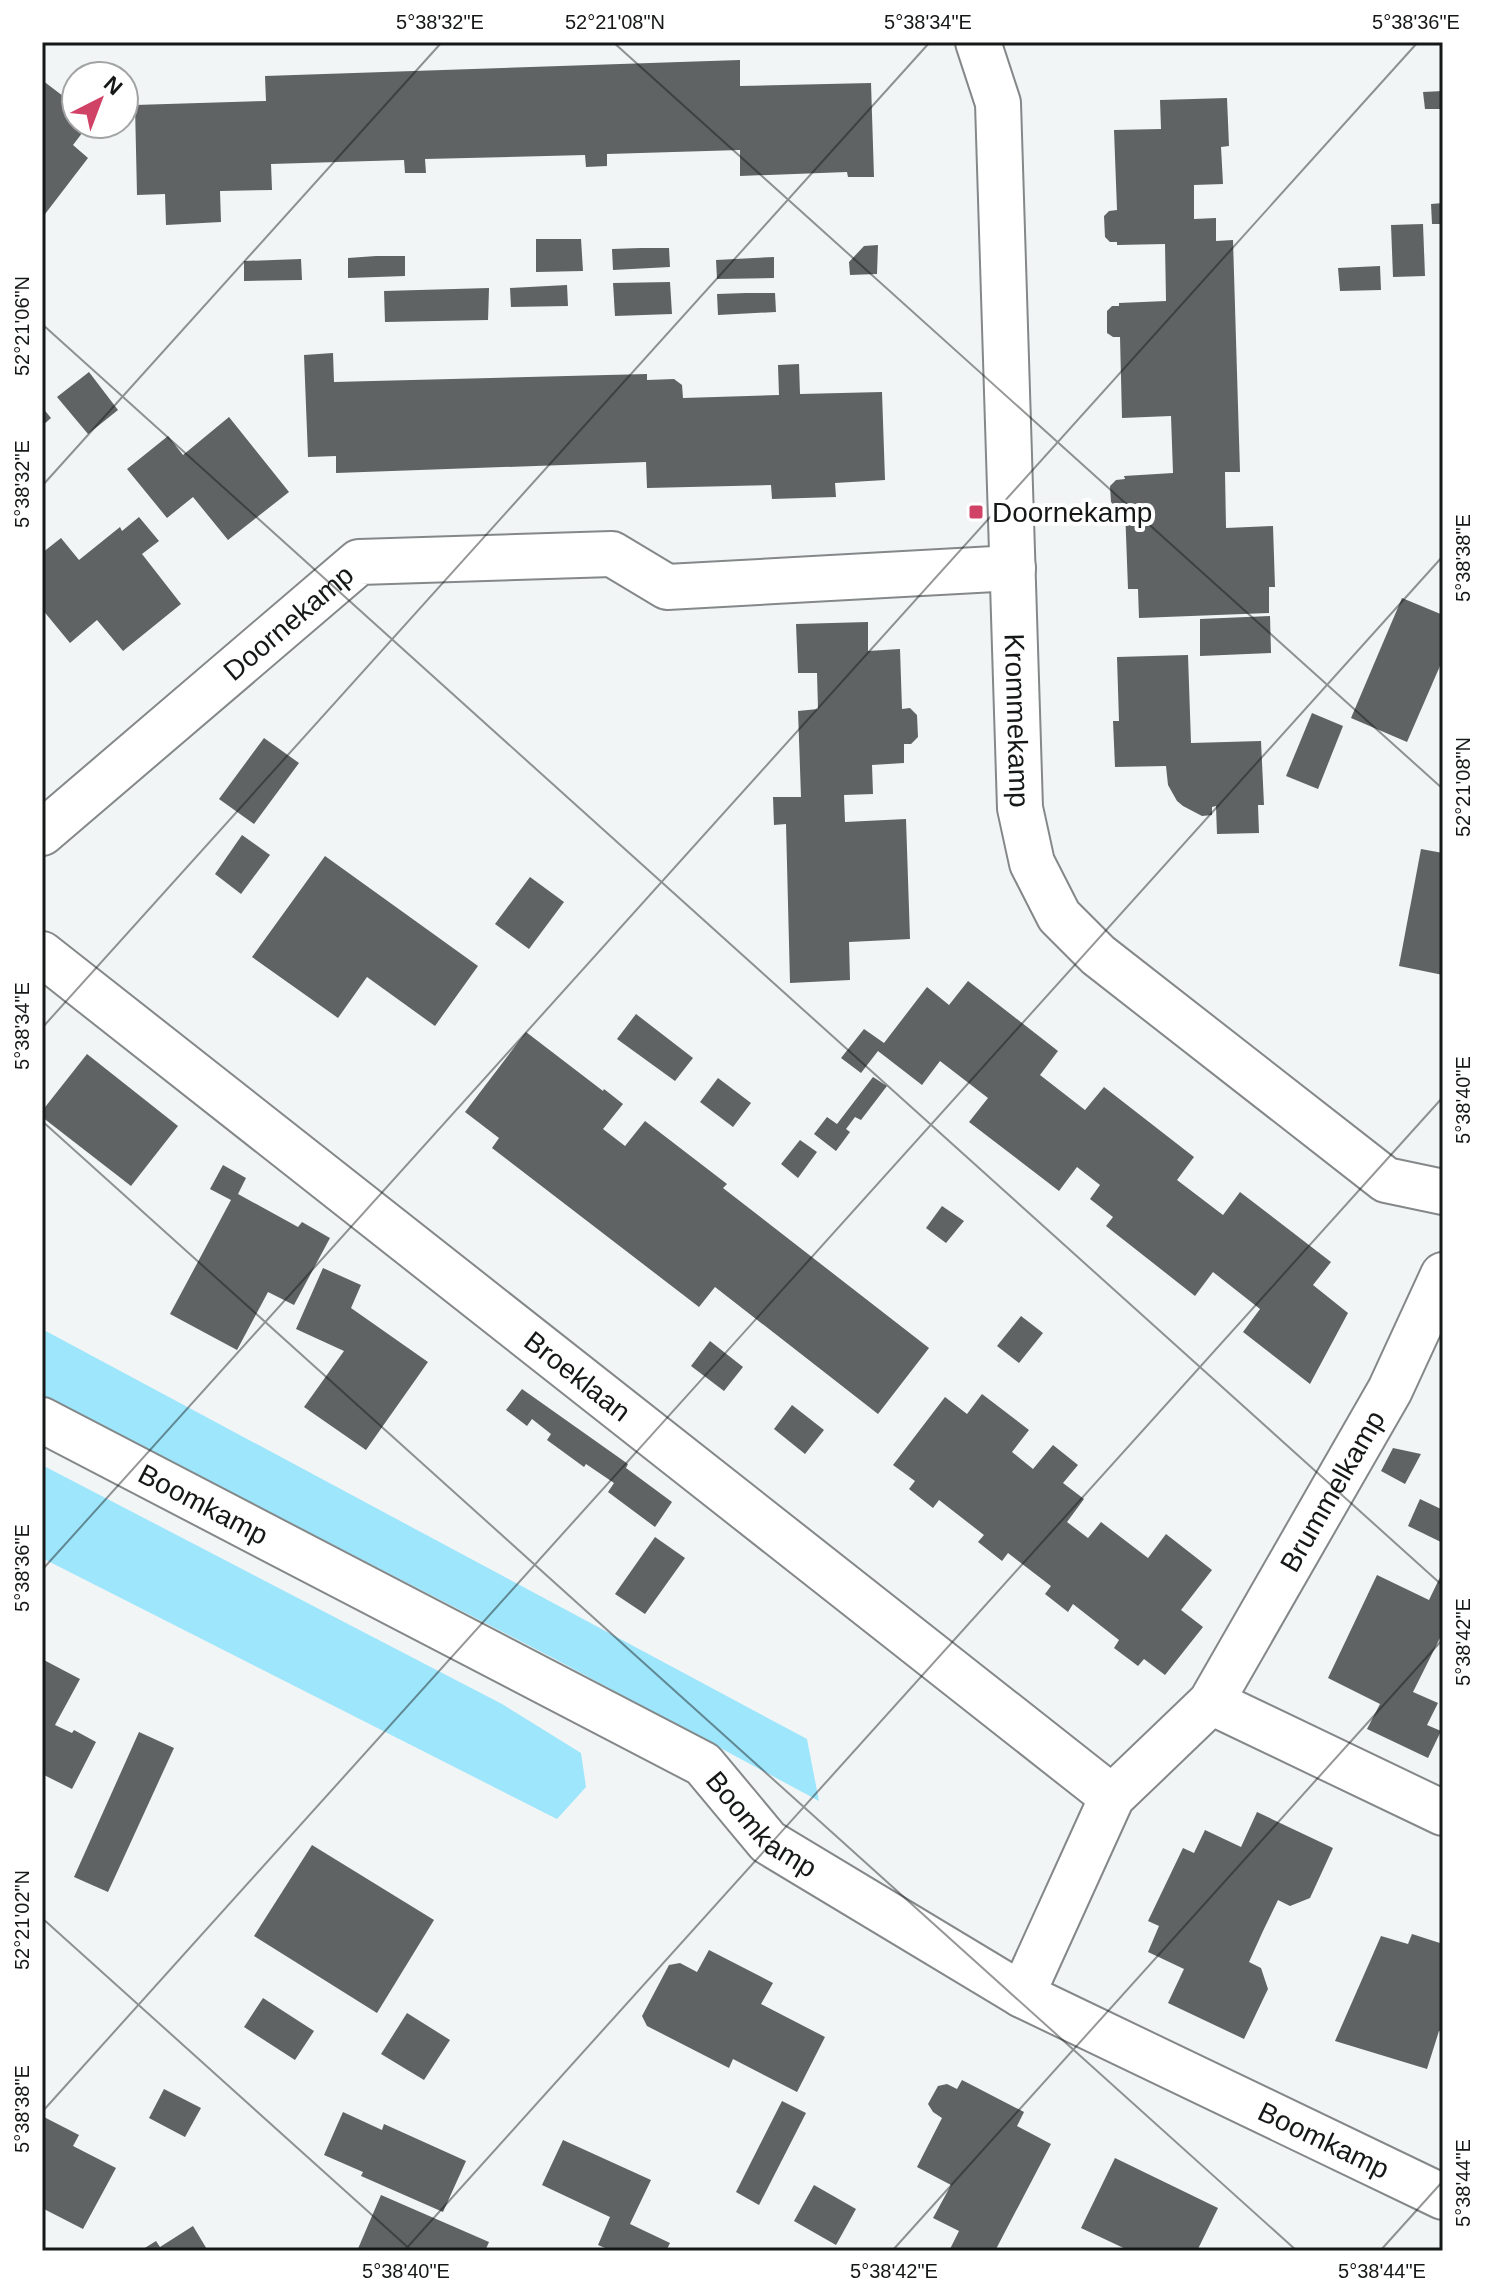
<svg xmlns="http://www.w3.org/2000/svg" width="1485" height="2293" viewBox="0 0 1485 2293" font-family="Arial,sans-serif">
<rect width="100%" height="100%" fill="#f1f5f6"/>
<g fill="#9ee6fc">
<polygon points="42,1329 807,1739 819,1801 553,1658 42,1395"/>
<polygon points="42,1465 502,1704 581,1753 586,1787 557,1819 42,1558"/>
</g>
<g fill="#5f6364">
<polygon points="740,60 740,86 871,83 874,177 848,177 847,172 740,176 740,150 607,154 607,166 586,167 585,155 425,159 426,173 405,173 404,160 271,164 272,190 220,191 221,222 166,225 165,194 137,195 135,105 266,101 265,76"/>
<polygon points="42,80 76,106 76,124 89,124 73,145 88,158 42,218"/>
<polygon points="1443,91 1443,109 1425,109 1423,92"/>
<polygon points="1227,98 1229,146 1221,147 1223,184 1194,185 1194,219 1216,218 1216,241 1233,240 1240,472 1225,472 1226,528 1273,526 1275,587 1269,587 1269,613 1139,618 1138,589 1128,589 1125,508 1117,508 1111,502 1110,486 1116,480 1125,479 1124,476 1173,473 1171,416 1122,418 1120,337 1113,337 1107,333 1107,311 1112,306 1119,306 1119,303 1166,301 1165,244 1117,245 1117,242 1110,242 1105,237 1104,216 1109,211 1117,210 1114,130 1161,129 1160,100"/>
<polygon points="1443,203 1443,224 1432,224 1431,204"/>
<polygon points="1423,224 1425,276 1393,277 1391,225"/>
<polygon points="536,239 581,239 583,271 536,272"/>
<polygon points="878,245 877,274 850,275 849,262 864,246"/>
<polygon points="641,248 669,248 670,267 613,270 612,249"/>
<polygon points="376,256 405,256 405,276 348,278 348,258"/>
<polygon points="774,257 774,278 717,279 716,260"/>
<polygon points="301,259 302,280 244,281 244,261"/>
<polygon points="1380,266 1381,290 1340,291 1338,268"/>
<polygon points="670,282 672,314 615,316 613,283"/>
<polygon points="567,285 568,306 511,307 510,288"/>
<polygon points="489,288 488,320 385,322 384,291"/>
<polygon points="746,293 775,293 776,312 718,315 717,294"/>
<polygon points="333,353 334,382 647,374 647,380 674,379 682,385 683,398 779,395 778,365 799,364 800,394 882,392 885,480 835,483 836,497 772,499 771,485 647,488 646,462 336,473 336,456 308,457 304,355"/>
<polygon points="89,372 118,410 88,434 57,397"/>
<polygon points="42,407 51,418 42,426"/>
<polygon points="229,417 289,492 228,540 193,497 167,518 127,469 168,436 183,455"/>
<polygon points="139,517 159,541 142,554 181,604 123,651 97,620 70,643 42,609 42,553 61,538 79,560 120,527 122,531"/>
<polygon points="1402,598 1443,615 1443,659 1407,742 1351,718"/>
<polygon points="1270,616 1271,653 1200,656 1200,619"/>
<polygon points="868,622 868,651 900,649 902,709 910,708 917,715 918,737 911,744 904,744 904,763 872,765 873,794 844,795 845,822 906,819 910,939 849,942 850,980 790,983 786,824 774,825 773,797 801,797 798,711 818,709 817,673 798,673 796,624"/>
<polygon points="1188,655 1191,743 1261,741 1264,805 1258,805 1259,833 1217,834 1216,806 1212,807 1212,815 1202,816 1183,806 1177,801 1168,785 1166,766 1115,767 1113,721 1119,721 1117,657"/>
<polygon points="1312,713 1343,726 1318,789 1286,776"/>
<polygon points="264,738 299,763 254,824 219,799"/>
<polygon points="242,835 270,855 241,894 215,874"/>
<polygon points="1421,849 1443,853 1443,975 1399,966"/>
<polygon points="325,856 478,966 435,1026 367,977 338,1018 252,957"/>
<polygon points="530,877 564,902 529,949 495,924"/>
<polygon points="968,981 1058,1051 1040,1075 1085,1110 1104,1087 1194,1157 1177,1180 1223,1215 1240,1192 1331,1262 1313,1285 1348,1313 1310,1384 1243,1332 1260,1309 1213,1272 1195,1296 1106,1226 1113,1217 1090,1199 1100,1185 1077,1167 1059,1191 969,1122 988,1098 940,1061 922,1085 878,1051 861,1073 841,1058 864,1029 884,1043 927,987 949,1005"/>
<polygon points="636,1014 693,1058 675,1081 617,1039"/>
<polygon points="526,1032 603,1091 604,1089 623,1104 603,1129 625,1146 645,1121 727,1184 723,1188 929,1348 878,1414 715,1287 699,1307 492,1148 499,1138 465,1112"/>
<polygon points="87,1054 178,1126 131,1186 42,1117 42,1111"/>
<polygon points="873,1077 887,1086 861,1120 855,1117 846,1129 850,1132 836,1151 814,1134 827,1117 837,1124"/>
<polygon points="718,1078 751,1103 733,1127 700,1102"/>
<polygon points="800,1140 817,1152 798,1178 781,1164"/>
<polygon points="223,1165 246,1178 238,1194 298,1227 302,1222 330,1238 294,1305 268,1292 237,1350 170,1314 231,1200 210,1189"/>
<polygon points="942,1206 964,1221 946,1243 926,1228"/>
<polygon points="323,1268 361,1285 351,1308 428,1362 366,1450 304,1407 344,1351 296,1329"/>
<polygon points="1021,1316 1043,1333 1019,1363 997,1346"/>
<polygon points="710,1341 743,1367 724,1391 691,1366"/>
<polygon points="522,1389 628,1464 626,1468 672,1502 655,1527 608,1492 614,1483 586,1464 584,1467 547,1440 551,1434 532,1419 527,1426 506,1410"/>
<polygon points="982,1394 1029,1430 1012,1452 1033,1469 1053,1445 1078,1465 1063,1483 1084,1499 1067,1522 1088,1538 1101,1522 1148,1558 1166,1534 1212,1570 1181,1610 1203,1627 1165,1675 1144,1659 1138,1666 1114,1648 1119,1640 1073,1604 1068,1612 1045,1594 1051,1586 1008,1553 1002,1561 978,1542 984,1535 939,1500 933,1508 909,1489 915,1481 893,1465 945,1397 967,1414"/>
<polygon points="792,1405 824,1430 805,1454 774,1429"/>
<polygon points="1393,1448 1421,1454 1405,1484 1381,1471"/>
<polygon points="1420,1499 1443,1510 1443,1543 1408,1526"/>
<polygon points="655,1537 685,1558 645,1614 615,1594"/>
<polygon points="1443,1571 1443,1632 1413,1692 1438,1703 1427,1725 1441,1731 1428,1758 1367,1729 1380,1704 1328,1678 1377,1575 1429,1600"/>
<polygon points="42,1659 80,1679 55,1725 72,1733 74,1730 96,1742 72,1789 42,1774"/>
<polygon points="139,1732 174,1748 108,1892 74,1877"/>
<polygon points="1257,1812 1333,1848 1310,1898 1290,1906 1278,1900 1263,1931 1249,1962 1261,1968 1268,1989 1244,2039 1168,2003 1184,1969 1148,1952 1159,1926 1148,1921 1183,1848 1194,1853 1205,1830 1241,1847"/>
<polygon points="312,1845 434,1920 377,2013 254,1936"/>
<polygon points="1412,1934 1443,1944 1443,2032 1439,2031 1427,2069 1335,2041 1381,1936 1408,1944"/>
<polygon points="709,1950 773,1983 761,2004 825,2037 797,2092 733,2059 729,2068 647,2026 642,2016 669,1965 680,1963 697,1972"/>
<polygon points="263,1998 314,2031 295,2060 244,2027"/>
<polygon points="407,2013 450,2040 424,2080 381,2054"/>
<polygon points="962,2080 1024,2112 1017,2126 1051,2144 995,2251 949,2251 959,2231 933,2218 951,2185 917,2167 942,2118 933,2112 928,2104 938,2086 947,2084 957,2089"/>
<polygon points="164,2089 201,2108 185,2137 149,2118"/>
<polygon points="782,2101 806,2113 759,2205 736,2192"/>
<polygon points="343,2112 382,2130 384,2124 466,2161 443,2212 361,2176 363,2172 324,2155"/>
<polygon points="42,2116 79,2135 73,2146 116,2168 83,2229 42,2208"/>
<polygon points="563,2140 651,2180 630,2224 670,2243 666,2251 612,2251 598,2245 610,2217 542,2185"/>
<polygon points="1115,2158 1218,2208 1197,2251 1130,2251 1081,2228"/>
<polygon points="814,2185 856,2209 836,2245 794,2221"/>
<polygon points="381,2195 489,2242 485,2251 357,2251"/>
<polygon points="193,2226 208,2251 140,2251 156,2241 160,2247"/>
</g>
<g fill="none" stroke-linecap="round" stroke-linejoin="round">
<g stroke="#848889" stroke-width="48">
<g id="minor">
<path id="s1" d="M978,42L998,103L1020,808L1032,863L1059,916L1098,955L1386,1180L1443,1192"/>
<path id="s2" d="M42,833L359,562L612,554L667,587L1013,568"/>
<path id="s3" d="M42,954L1112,1797"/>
<path id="s4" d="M42,1420L703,1764L768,1842L1022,1995L1443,2197"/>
<polyline points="1211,1702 1443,1813"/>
<path id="s5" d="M1022,1995L1112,1797L1211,1702L1390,1390L1443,1275"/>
</g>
</g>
<use href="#minor" stroke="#fff" stroke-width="44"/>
</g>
<path fill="none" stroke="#161818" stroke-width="2" stroke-opacity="0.45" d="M613,42L1443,789M42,324L1443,1586M42,486L442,42M42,1028L930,42M42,1121L1297,2251M42,1570L1418,42M42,1918L412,2251M42,2112L1443,556M404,2251L1443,1097M892,2251L1443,1639M1380,2251L1443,2181"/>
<rect fill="#d14267" stroke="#fff" stroke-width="3" x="968" y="504" width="16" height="16" rx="4"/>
<g text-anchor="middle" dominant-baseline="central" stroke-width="8" stroke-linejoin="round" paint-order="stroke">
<g font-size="28" fill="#161818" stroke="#fff" text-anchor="start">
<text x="992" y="512">Doornekamp</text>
</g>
<g font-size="28" fill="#161818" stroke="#fff">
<text stroke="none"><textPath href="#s2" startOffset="324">Doornekamp</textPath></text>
<text stroke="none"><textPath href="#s1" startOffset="682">Krommekamp</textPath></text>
<text stroke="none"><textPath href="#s3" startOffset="682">Broeklaan</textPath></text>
<text stroke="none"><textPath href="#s5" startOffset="598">Brummelkamp</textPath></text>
<text stroke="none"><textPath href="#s4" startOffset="182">Boomkamp</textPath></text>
<text stroke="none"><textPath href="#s4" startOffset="830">Boomkamp</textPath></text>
<text stroke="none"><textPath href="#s4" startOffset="1478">Boomkamp</textPath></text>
</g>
</g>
<rect width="1485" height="2293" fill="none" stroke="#ffffff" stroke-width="88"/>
<g transform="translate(100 100) rotate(42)"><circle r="38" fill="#ffffff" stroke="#a2a3a3" stroke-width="2"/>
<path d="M0-6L14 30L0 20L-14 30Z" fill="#d14267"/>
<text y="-12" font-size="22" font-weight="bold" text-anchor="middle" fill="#161818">N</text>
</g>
<rect x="44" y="44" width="1397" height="2205" fill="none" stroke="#161818" stroke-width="3"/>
<g font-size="20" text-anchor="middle" fill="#161818">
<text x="440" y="29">5°38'32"E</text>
<text x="615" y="29">52°21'08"N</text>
<text x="928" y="29">5°38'34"E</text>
<text x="1416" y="29">5°38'36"E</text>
<text transform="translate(22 326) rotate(-90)" y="7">52°21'06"N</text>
<text transform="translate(22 484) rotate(-90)" y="7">5°38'32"E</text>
<text transform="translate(1463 558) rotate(-90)" y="7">5°38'38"E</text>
<text transform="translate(1463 787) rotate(-90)" y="7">52°21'08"N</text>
<text transform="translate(22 1026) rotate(-90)" y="7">5°38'34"E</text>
<text transform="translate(1463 1100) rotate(-90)" y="7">5°38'40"E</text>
<text transform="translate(22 1568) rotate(-90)" y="7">5°38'36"E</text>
<text transform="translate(1463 1642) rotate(-90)" y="7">5°38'42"E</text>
<text transform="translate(22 1920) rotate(-90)" y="7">52°21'02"N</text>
<text transform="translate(22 2109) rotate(-90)" y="7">5°38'38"E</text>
<text transform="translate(1463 2183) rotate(-90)" y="7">5°38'44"E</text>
<text x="406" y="2278">5°38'40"E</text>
<text x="894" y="2278">5°38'42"E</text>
<text x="1382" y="2278">5°38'44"E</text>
</g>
</svg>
